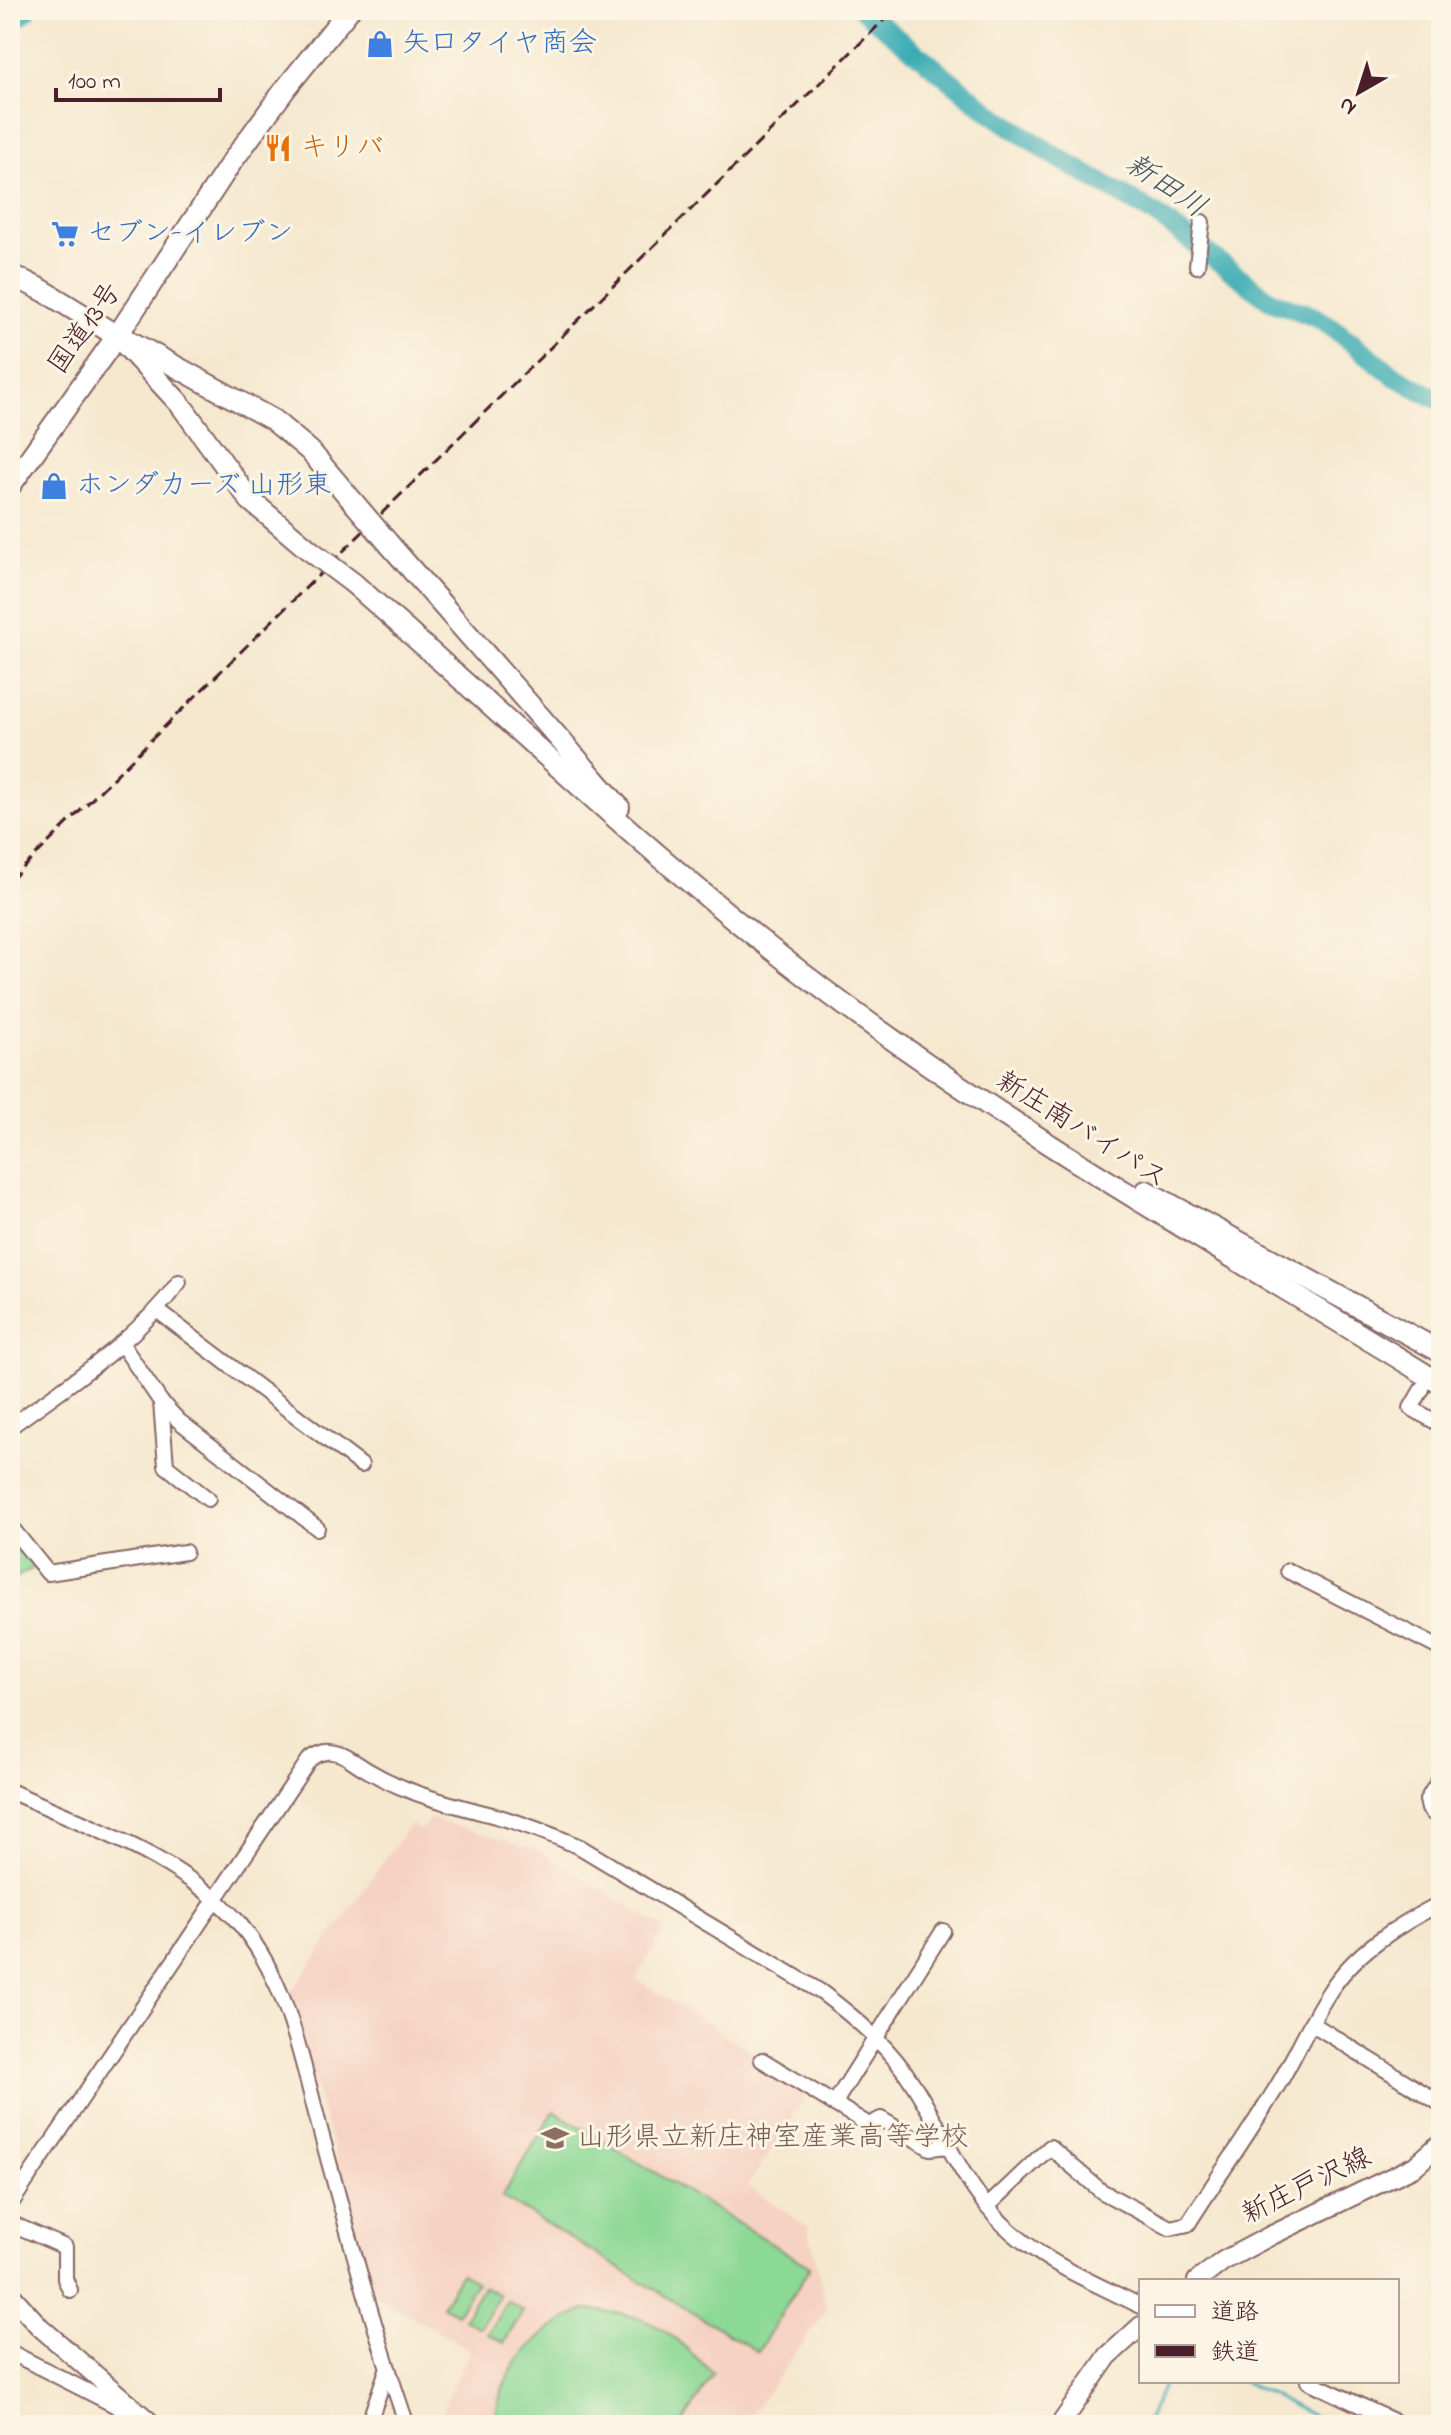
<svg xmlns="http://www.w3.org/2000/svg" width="1451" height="2435" viewBox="0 0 1451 2435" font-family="'Indie Flower','Klee One',sans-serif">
<defs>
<pattern id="park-tufts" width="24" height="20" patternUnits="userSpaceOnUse" patternTransform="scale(2)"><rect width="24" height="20" fill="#8cd895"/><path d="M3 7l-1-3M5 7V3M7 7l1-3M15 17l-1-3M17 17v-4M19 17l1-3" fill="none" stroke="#7ab981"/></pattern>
</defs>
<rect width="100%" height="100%" fill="#fcf5e5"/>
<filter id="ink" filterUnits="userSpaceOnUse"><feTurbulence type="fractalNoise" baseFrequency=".0125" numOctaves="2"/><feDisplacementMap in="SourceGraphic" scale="16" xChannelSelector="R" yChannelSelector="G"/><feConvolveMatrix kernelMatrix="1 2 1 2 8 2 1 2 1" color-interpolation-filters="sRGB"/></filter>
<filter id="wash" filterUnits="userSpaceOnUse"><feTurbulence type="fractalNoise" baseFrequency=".006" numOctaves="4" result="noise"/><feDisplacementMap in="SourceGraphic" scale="32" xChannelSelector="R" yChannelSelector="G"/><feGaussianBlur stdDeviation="1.8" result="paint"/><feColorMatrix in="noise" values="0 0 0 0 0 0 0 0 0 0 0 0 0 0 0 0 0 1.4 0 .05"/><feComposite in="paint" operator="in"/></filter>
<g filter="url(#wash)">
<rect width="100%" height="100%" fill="#f5e8cf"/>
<polygon fill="#f5d2c2" points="430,1818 535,1849 664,1928 636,1979 811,2089 748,2186 808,2227 827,2309 744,2425 442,2425 446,2400 471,2350 376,2296 289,1995 410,1824 420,1830"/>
<polygon fill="url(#park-tufts)" stroke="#6b7c60" stroke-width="2" points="22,1548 35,1567 10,1581 10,1559"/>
<g fill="#8cd895" stroke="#6b7c60" stroke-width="2">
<polygon points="554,2111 810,2267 758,2352 502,2197"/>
<polygon points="461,2273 476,2282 457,2314 442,2306"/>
<polygon points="483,2286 499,2295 480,2328 464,2319"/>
<polygon points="507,2301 523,2311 504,2343 488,2334"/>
<path d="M585,2310C651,2312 667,2330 713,2373L682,2425H495C498,2369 536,2331 585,2310Z"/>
</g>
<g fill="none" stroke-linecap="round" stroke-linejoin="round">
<g stroke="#3aacb4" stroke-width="3">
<polyline points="1242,2381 1332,2425"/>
<polyline points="1145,2425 1165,2381"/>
</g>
<g stroke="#3aacb4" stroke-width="20">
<polyline points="863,10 991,113 1055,156 1155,214 1270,300 1315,317 1330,326 1396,377 1441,401"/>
<polyline points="10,24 27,10"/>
</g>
</g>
</g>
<g filter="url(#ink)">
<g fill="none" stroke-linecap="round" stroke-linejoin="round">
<g stroke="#866564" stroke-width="18">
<g id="minor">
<polyline points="1197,266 1202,222"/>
<polyline points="158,1311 361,1465"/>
<polyline points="121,1343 161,1402 179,1421 317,1528"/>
<polyline points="1422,1389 1411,1408 1441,1425"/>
<polyline points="161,1402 166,1466 208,1499"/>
<path d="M10,1427C70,1383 135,1342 179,1282"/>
<polyline points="10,1526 48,1573 185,1552"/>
<polyline points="1288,1571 1441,1649"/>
<polyline points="1441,1777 1427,1800 1429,1809 1441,1821"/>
<path d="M10,1791C86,1826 182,1857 239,1923C288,1981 301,2058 320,2129C347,2228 373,2328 407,2425"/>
<polyline points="1311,2023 1441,2104"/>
<polyline points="762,2060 869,2125 881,2119 930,2148 948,2146"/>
<polyline points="834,2104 943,1931"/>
<path d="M10,2205L309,1760C325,1748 337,1750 353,1761C396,1791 442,1802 492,1815C522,1823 551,1834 580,1847L821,1992C857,2019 891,2048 915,2087C942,2130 961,2179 996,2217C1035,2259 1090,2281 1141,2306"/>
<path d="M988,2206L1050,2147L1101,2191L1170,2228L1188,2224C1218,2176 1252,2129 1281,2080C1297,2052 1310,2022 1328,1994C1354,1952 1398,1925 1441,1903"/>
<polyline points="10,2223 65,2247 65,2279 70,2290"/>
<polyline points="10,2352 138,2417"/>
<polyline points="1308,2381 1402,2425"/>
<polyline points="368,2425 387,2370"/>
</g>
</g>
<g stroke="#866564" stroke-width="22">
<g id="major">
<polyline points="1197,2281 1223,2261 1270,2236 1415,2166 1441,2143"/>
<polyline points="10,2294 40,2327 153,2425"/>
<polyline points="1060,2425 1108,2356 1141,2326"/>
</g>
</g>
<g stroke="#866564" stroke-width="24">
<g id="highway">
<polyline points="10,274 44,291 117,336 180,404 250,500 308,549"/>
<polyline points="124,338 273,420 310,451 355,504"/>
<polyline points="10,486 117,336 231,163 286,88 349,10"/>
<polyline points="390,545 619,807"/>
<path d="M353,583C510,720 660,867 827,992C1022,1138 1234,1256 1441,1384"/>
<polyline points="1146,1191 1441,1352"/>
</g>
</g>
<use href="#minor" stroke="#fff" stroke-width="14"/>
<use href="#major" stroke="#fff" stroke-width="18"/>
<use href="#highway" stroke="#fff" stroke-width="20"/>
<polyline stroke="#4a1f2b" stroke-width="3" stroke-dasharray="12 6" stroke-linecap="butt" points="10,881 153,738 894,10"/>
<g stroke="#866564" stroke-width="24" stroke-linecap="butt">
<g id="highway-bridge">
<polyline points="355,504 390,545"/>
<polyline points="308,549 353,583"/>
</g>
</g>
<use href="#highway-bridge" stroke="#fff" stroke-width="20"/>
</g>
</g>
<defs>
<g id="shop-bare" transform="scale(2.16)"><path d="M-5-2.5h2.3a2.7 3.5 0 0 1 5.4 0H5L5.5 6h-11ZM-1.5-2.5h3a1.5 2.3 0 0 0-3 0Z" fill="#3f7fe0" stroke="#fcf5e5" stroke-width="2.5" paint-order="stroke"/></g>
<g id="restaurant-bare" transform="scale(2.16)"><path d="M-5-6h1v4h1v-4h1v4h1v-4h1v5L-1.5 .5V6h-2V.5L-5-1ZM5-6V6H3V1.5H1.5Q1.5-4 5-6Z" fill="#e8710a" stroke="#fcf5e5" stroke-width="2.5" paint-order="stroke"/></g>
<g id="supermarket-bare" transform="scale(2.16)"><path d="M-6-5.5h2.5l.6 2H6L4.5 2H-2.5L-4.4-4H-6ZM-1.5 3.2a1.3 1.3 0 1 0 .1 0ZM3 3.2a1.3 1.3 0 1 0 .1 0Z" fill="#3f7fe0" stroke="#fcf5e5" stroke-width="2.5" paint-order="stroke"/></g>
<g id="school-bare" transform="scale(2.16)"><path d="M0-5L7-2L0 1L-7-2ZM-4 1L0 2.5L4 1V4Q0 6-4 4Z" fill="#8d6e63" stroke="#fcf5e5" stroke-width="2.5" paint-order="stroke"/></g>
</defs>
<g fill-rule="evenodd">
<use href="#shop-bare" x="380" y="44"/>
<use href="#restaurant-bare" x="278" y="148"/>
<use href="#supermarket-bare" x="65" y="234"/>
<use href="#shop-bare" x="54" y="486"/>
<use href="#school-bare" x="555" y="2138"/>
</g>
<g text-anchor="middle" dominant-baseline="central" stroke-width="6" stroke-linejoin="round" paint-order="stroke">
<g font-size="28" fill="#366cbe" stroke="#fcf5e5" text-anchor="start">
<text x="402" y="44">矢口タイヤ商会</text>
<text x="87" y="234">セブン-イレブン</text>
<text x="76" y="486">ホンダカーズ 山形東</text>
</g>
<g font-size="28" fill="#c56008" stroke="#fcf5e5" text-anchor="start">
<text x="300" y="148">キリバ</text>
</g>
<g font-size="28" fill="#4a1f2b" stroke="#fcf5e5">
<text transform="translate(86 329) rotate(-55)">国道13号</text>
<text transform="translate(1081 1131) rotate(32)">新庄南バイパス</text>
<text transform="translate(1307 2187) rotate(-26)">新庄戸沢線</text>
</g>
<g font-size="28" fill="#785e54" stroke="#fcf5e5" text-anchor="start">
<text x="577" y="2138">山形県立新庄神室産業高等学校</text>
</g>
<g font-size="30" font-style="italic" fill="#445762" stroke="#fcf5e5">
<text transform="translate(1165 187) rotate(34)">新田川</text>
</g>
</g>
<rect width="1451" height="2435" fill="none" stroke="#fcf5e5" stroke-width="40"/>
<rect x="1139" y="2279" width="260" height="104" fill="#fcf5e5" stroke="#b59f9b" stroke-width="2"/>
<rect x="1155" y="2305" width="40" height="12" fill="#ffffff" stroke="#b59f9b" stroke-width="2"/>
<text x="1211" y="2319" font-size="24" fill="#4a1f2b">道路</text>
<rect x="1155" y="2345" width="40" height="12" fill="#4a1f2b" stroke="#b59f9b" stroke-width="2"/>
<text x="1211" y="2359" font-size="24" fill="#4a1f2b">鉄道</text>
<g transform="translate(1359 92) rotate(219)" stroke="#fcf5e5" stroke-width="6" paint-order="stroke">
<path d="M0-6L14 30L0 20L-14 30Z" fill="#4a1f2b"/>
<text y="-12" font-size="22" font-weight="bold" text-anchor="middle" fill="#4a1f2b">N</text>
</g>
<path d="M56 88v12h164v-12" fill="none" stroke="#4a1f2b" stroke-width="4"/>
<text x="68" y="88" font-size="24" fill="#4a1f2b" stroke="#fcf5e5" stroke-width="6" paint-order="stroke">100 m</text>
</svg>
